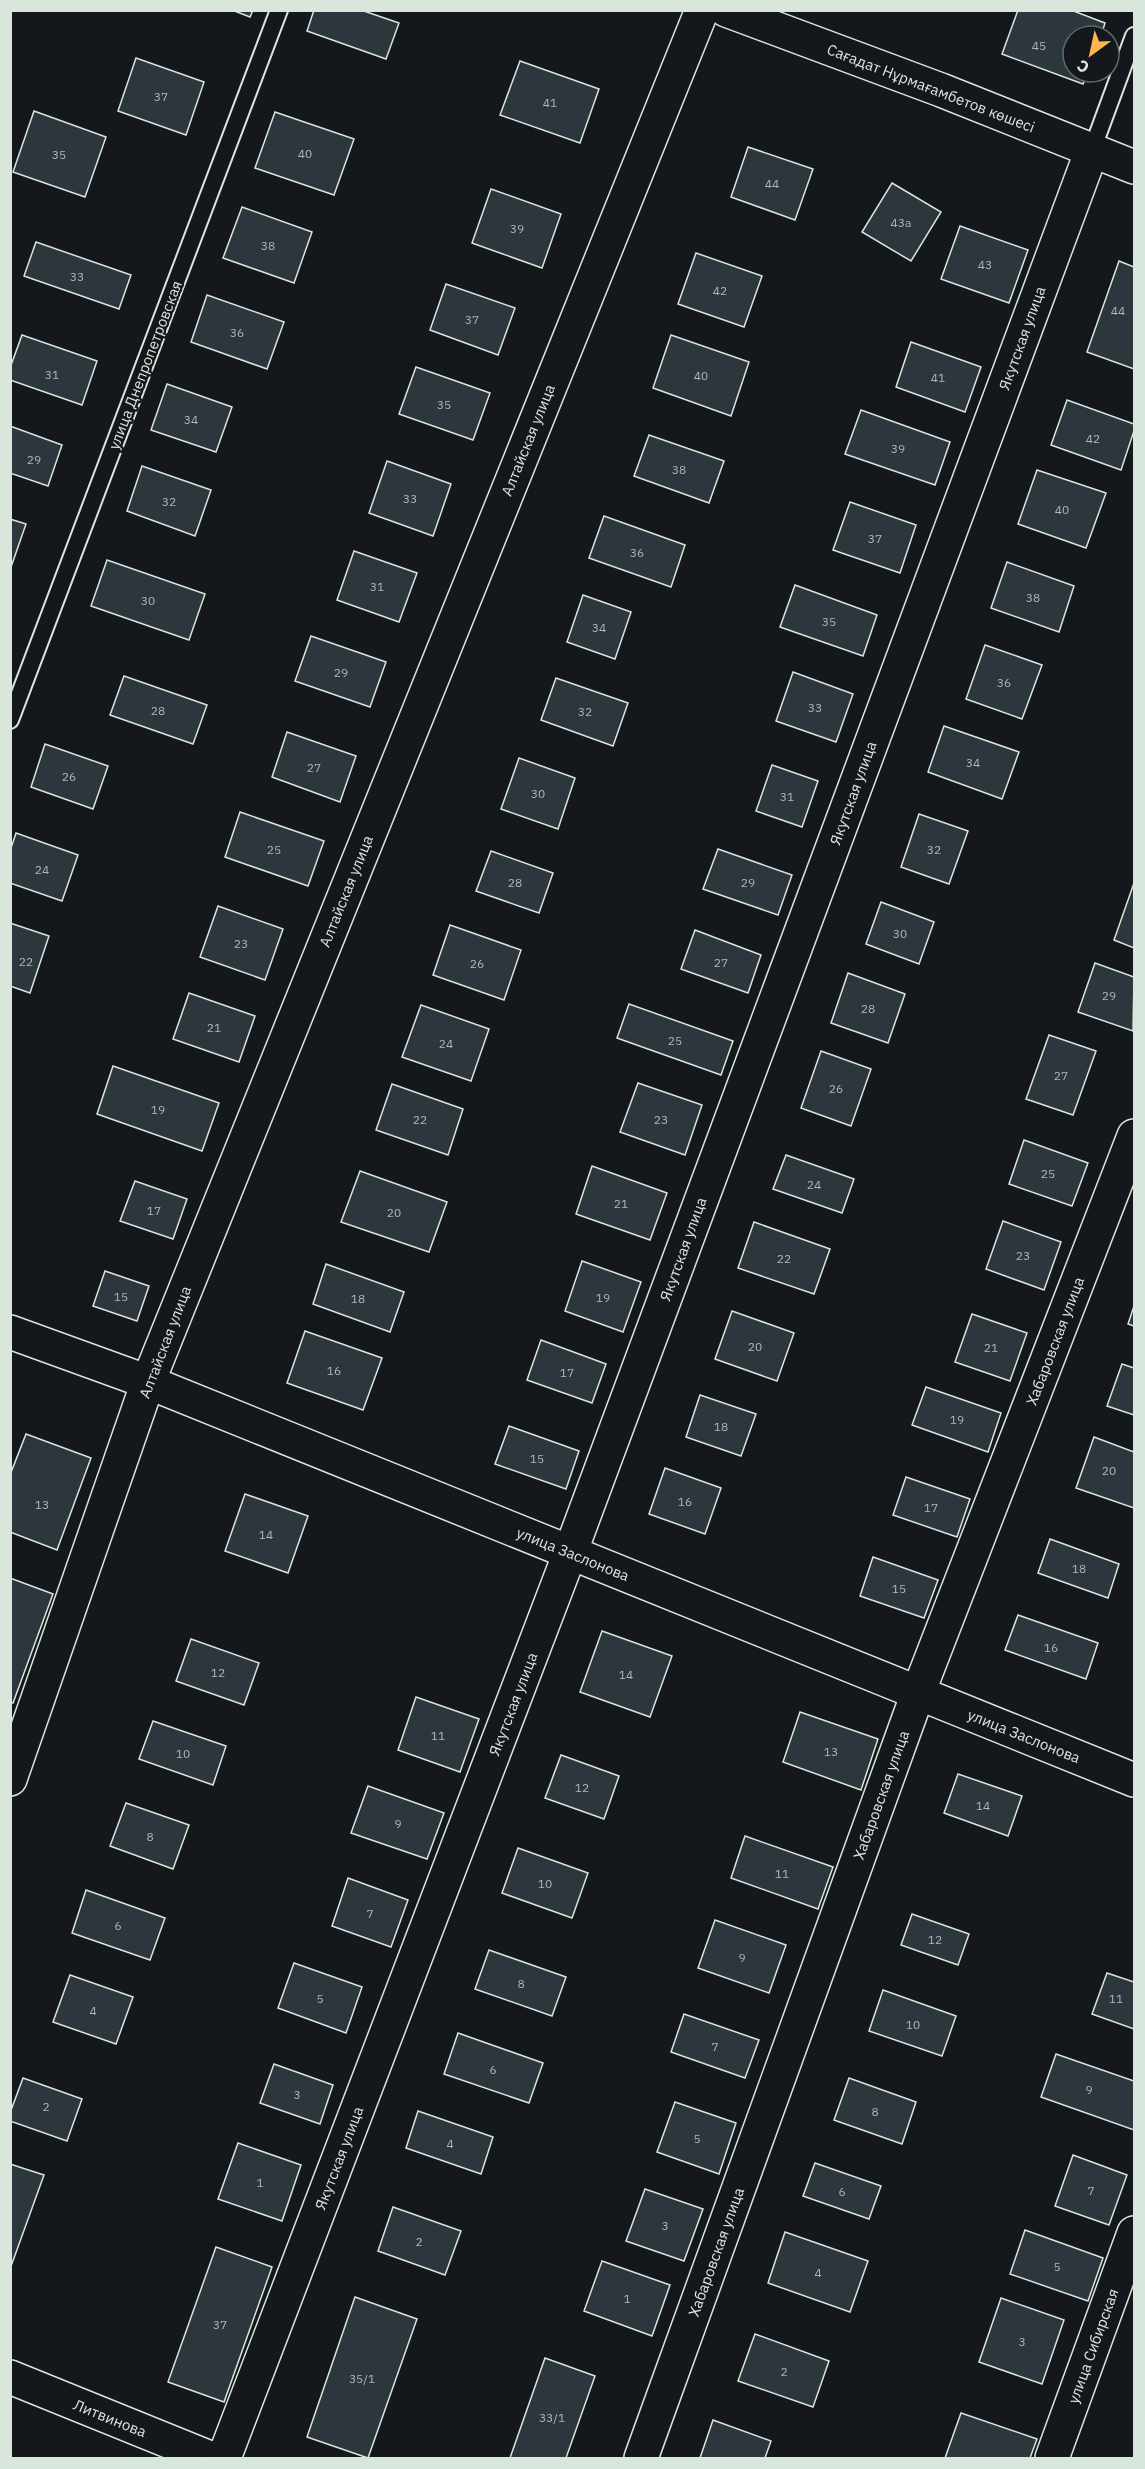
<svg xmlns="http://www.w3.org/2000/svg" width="1145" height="2469" viewBox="0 0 1145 2469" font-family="'IBM Plex Sans',sans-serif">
<rect width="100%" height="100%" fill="#14181c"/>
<g fill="#2c363c" stroke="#d8e6dc" stroke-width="1.5">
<polygon points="232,10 253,10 250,17"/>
<polygon points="314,10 361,10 399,23 386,59 307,31"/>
<polygon points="1018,10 1071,10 1105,23 1101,36 1073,36 1073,72 1088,72 1083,84 1002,54"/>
<polygon points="136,58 204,82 186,135 118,111"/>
<polygon points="520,61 599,89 580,143 500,115"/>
<polygon points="34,111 106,137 85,197 13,172"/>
<polygon points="275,112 354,139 334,195 255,168"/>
<polygon points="748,147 813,169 795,220 731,197"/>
<polygon points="892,183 941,212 911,261 862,232"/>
<polygon points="491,189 561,214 542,268 472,243"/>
<polygon points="242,207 312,232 294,283 223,258"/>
<polygon points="960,226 1028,250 1009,303 941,279"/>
<polygon points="36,242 131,275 119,309 24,276"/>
<polygon points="696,253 762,276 744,327 678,304"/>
<polygon points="1119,261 1134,267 1134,369 1087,352"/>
<polygon points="446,284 515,308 498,355 430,330"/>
<polygon points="207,295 284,322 267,369 191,342"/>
<polygon points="22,335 97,361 82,405 10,380 10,368"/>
<polygon points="671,335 749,362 731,416 653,388"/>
<polygon points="911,342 981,367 965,412 896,387"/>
<polygon points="416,367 490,393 473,440 399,414"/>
<polygon points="167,384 232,407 216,452 151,430"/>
<polygon points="1067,400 1134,424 1134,431 1121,470 1051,445"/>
<polygon points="861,410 950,442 935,485 845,454"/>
<polygon points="10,426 62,445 48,486 10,473"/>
<polygon points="649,435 724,461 709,503 634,476"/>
<polygon points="387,461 451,484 433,536 369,513"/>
<polygon points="142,466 211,490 195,536 127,511"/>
<polygon points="1037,470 1106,493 1086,548 1018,524"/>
<polygon points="850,502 916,525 900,573 833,550"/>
<polygon points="604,516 685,545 671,587 589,558"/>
<polygon points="10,519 26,524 10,570"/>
<polygon points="354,551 417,573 399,622 337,600"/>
<polygon points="107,560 205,594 189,640 91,606"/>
<polygon points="1007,562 1074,586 1059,632 991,608"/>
<polygon points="795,585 877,615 863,656 780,627"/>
<polygon points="583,595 631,612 615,659 567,642"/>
<polygon points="311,636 386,662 370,707 295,681"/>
<polygon points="985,645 1042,665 1022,719 966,699"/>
<polygon points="793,672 853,694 836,742 776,721"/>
<polygon points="124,676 207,705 193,744 110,715"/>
<polygon points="556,678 628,703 613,746 541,720"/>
<polygon points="944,726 1019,752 1002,799 928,772"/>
<polygon points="287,732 356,756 340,802 272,777"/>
<polygon points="45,744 108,766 93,809 31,787"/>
<polygon points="519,758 575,778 558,829 501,809"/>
<polygon points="772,765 818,781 802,827 756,811"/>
<polygon points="240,812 324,841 308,886 225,857"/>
<polygon points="919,814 968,831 949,884 901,867"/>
<polygon points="16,833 78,855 62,901 10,883 10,851"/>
<polygon points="718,849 792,875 778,915 703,889"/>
<polygon points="491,851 553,873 539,913 476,891"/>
<polygon points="1134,883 1134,948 1114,940"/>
<polygon points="881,902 934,922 919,964 866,944"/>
<polygon points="218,906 283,929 265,980 200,957"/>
<polygon points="10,923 49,936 30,993 10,986"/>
<polygon points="450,925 521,950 504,1000 433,975"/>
<polygon points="695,930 761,955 748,993 681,969"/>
<polygon points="1095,963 1134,977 1133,1031 1078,1012"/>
<polygon points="848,973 905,994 888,1043 831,1023"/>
<polygon points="189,993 255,1016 239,1062 173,1039"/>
<polygon points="629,1004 733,1041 721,1075 617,1038"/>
<polygon points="421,1005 489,1029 471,1081 402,1057"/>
<polygon points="1049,1035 1096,1051 1073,1115 1026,1099"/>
<polygon points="821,1051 871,1069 851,1126 801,1108"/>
<polygon points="113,1066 219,1103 202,1151 97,1114"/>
<polygon points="638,1083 702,1105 685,1155 620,1132"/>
<polygon points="392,1084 463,1109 448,1155 376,1130"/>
<polygon points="1024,1140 1088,1163 1072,1206 1009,1184"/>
<polygon points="786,1155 854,1179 842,1213 773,1189"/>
<polygon points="592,1166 667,1193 650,1240 576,1214"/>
<polygon points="360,1171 447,1202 429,1252 341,1222"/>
<polygon points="135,1181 187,1199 173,1239 120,1221"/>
<polygon points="1003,1221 1061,1242 1044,1290 986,1269"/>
<polygon points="754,1222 830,1249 814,1294 738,1268"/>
<polygon points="582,1261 641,1282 623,1332 565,1311"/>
<polygon points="326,1264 404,1292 390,1332 313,1304"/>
<polygon points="105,1271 149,1286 137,1321 93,1306"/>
<polygon points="1134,1306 1134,1326 1128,1324"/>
<polygon points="732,1311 794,1333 777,1381 715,1359"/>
<polygon points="972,1314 1027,1333 1010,1381 955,1362"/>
<polygon points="305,1331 382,1358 363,1410 287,1383"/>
<polygon points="541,1340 606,1364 592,1403 527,1380"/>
<polygon points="1122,1364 1134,1368 1134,1415 1107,1406"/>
<polygon points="926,1387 1001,1413 988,1452 912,1425"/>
<polygon points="700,1395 756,1414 741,1456 686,1437"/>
<polygon points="509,1426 579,1451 566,1489 495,1464"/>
<polygon points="26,1434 91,1458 57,1550 10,1532 10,1475"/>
<polygon points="1094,1437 1134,1452 1134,1508 1076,1488"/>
<polygon points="665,1468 721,1488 705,1534 649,1514"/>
<polygon points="906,1477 970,1499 957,1537 893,1515"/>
<polygon points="245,1494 308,1516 288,1573 225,1551"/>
<polygon points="1050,1539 1119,1564 1108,1598 1038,1573"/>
<polygon points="873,1557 938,1580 924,1618 860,1596"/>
<polygon points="10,1578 53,1594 13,1703 10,1702"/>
<polygon points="1018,1615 1098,1643 1086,1679 1005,1650"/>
<polygon points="602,1631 672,1656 650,1717 580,1692"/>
<polygon points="191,1639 259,1663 244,1705 176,1681"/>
<polygon points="416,1697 479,1719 460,1772 398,1750"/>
<polygon points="800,1712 878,1739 861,1790 783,1762"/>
<polygon points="153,1721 226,1746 213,1785 139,1759"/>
<polygon points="561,1755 619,1776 604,1819 545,1798"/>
<polygon points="958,1774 1022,1796 1008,1836 944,1813"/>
<polygon points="368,1786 444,1813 427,1859 351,1833"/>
<polygon points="126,1803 189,1825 173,1869 110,1846"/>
<polygon points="745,1836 833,1867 818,1909 731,1878"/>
<polygon points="518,1848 588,1873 572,1918 502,1893"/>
<polygon points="348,1878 408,1900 391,1947 332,1926"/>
<polygon points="86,1890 165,1918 150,1960 72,1933"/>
<polygon points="912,1914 969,1934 958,1965 901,1945"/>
<polygon points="715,1920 786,1945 769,1993 698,1968"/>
<polygon points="489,1950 566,1977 552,2016 475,1989"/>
<polygon points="294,1963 362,1987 346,2033 278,2008"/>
<polygon points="1107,1973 1134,1982 1134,2029 1092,2014"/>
<polygon points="70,1975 133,1997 116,2044 53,2022"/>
<polygon points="883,1990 956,2016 942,2056 869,2031"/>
<polygon points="684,2014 759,2040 745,2078 671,2052"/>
<polygon points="458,2033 543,2063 529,2103 444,2074"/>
<polygon points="1056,2054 1134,2081 1134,2130 1041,2097"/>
<polygon points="274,2064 333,2085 320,2124 260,2103"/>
<polygon points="23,2078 82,2099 67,2141 10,2121 10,2113"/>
<polygon points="849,2078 916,2102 902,2144 834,2120"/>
<polygon points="675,2102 736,2123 719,2174 657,2152"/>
<polygon points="418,2111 493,2137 481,2174 406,2148"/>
<polygon points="238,2143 301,2165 282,2221 218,2199"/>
<polygon points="1073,2155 1127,2175 1109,2225 1055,2206"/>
<polygon points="815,2163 881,2186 869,2219 803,2196"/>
<polygon points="10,2164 44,2175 10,2269"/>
<polygon points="645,2189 703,2209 684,2261 626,2241"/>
<polygon points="393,2207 461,2231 445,2275 378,2251"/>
<polygon points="1025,2230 1103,2258 1088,2301 1010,2274"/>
<polygon points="785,2232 868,2261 850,2312 768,2283"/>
<polygon points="216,2247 272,2267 224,2402 168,2382"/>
<polygon points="602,2261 670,2285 652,2336 584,2311"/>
<polygon points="355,2297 417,2319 368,2458 307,2437"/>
<polygon points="1001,2298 1064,2320 1042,2384 979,2362"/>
<polygon points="755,2334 829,2361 813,2407 738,2381"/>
<polygon points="545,2358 595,2376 566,2458 510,2458"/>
<polygon points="961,2413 1037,2439 1030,2458 945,2458"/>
<polygon points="713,2420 771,2441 765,2458 700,2458"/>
</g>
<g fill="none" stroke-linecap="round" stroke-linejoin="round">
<g stroke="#d8e6dc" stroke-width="20">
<g id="service">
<polyline points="1092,150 1134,36"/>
<polyline points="10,720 279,10"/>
</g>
</g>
<g stroke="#d8e6dc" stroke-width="36">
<g id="minor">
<polyline points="10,1332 148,1382 1134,1780"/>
<polyline points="10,1779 148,1382 702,10"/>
<polyline points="10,2377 210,2458"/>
<polyline points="224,2458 570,1553 1092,150"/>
<polyline points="641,2458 918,1693 1134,1136"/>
<polyline points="1052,2458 1134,2233"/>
</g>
</g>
<g stroke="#d8e6dc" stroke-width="36">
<polyline id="secondary" points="726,10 941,90 1134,167"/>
</g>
<use href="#service" stroke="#14181c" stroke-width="16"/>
<use href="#minor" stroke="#14181c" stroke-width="33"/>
<use href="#secondary" stroke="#14181c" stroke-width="33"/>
</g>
<g text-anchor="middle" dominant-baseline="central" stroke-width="4.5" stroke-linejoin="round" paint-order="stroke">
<g font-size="12" fill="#adbab4">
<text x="1039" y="45">45</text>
<text x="161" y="96">37</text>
<text x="550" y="102">41</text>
<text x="305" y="153">40</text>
<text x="59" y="154">35</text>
<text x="772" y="183">44</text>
<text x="901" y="222">43а</text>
<text x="517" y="228">39</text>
<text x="268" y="245">38</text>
<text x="985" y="264">43</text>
<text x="77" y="276">33</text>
<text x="720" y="290">42</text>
<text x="1118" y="310">44</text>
<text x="472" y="319">37</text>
<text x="237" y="332">36</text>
<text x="52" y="374">31</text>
<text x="701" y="375">40</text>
<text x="938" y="377">41</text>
<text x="444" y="404">35</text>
<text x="191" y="419">34</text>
<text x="1093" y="438">42</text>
<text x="898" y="448">39</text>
<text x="34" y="459">29</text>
<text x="679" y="469">38</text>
<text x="410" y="498">33</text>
<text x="169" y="501">32</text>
<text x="1062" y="509">40</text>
<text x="875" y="538">37</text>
<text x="637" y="552">36</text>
<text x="377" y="586">31</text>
<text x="1033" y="597">38</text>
<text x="148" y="600">30</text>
<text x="829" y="621">35</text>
<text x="599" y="627">34</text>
<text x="341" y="672">29</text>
<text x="1004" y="682">36</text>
<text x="815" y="707">33</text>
<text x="158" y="710">28</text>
<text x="585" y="711">32</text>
<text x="973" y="762">34</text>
<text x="314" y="767">27</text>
<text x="69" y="776">26</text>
<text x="538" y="793">30</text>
<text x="787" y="796">31</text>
<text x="274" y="849">25</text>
<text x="934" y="849">32</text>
<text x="42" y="869">24</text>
<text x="515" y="882">28</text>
<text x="748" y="882">29</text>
<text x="900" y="933">30</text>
<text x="241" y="943">23</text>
<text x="26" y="961">22</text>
<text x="721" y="962">27</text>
<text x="477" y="963">26</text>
<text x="1109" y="995">29</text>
<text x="868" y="1008">28</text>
<text x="214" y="1027">21</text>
<text x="675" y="1040">25</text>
<text x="446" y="1043">24</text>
<text x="1061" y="1075">27</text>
<text x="836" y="1088">26</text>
<text x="158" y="1109">19</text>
<text x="420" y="1119">22</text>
<text x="661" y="1119">23</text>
<text x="1048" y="1173">25</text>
<text x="814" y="1184">24</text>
<text x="621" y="1203">21</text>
<text x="154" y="1210">17</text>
<text x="394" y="1212">20</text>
<text x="1023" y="1255">23</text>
<text x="784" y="1258">22</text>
<text x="121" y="1296">15</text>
<text x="603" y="1297">19</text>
<text x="358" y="1298">18</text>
<text x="755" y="1346">20</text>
<text x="991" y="1347">21</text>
<text x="334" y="1370">16</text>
<text x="567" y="1372">17</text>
<text x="957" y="1419">19</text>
<text x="721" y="1426">18</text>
<text x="537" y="1458">15</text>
<text x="1109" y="1470">20</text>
<text x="685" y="1501">16</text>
<text x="42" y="1504">13</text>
<text x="931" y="1507">17</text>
<text x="266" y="1534">14</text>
<text x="1079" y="1568">18</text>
<text x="899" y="1588">15</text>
<text x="1051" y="1647">16</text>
<text x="218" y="1672">12</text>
<text x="626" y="1674">14</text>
<text x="438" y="1735">11</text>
<text x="831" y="1751">13</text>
<text x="183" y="1753">10</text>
<text x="582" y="1787">12</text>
<text x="983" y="1805">14</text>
<text x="398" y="1823">9</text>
<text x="150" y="1836">8</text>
<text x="782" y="1873">11</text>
<text x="545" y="1883">10</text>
<text x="370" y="1913">7</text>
<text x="118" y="1925">6</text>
<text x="935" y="1939">12</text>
<text x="742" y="1957">9</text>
<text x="521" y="1983">8</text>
<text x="320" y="1998">5</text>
<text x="1116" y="1998">11</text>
<text x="93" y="2010">4</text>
<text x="913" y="2024">10</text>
<text x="715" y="2046">7</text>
<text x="493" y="2069">6</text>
<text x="1089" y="2089">9</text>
<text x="297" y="2094">3</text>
<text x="46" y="2106">2</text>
<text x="875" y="2111">8</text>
<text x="697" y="2138">5</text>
<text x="450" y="2143">4</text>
<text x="260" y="2182">1</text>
<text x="1091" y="2190">7</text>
<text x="842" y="2191">6</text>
<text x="665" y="2225">3</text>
<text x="419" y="2241">2</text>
<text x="1057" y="2266">5</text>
<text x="818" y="2272">4</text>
<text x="627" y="2298">1</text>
<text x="220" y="2324">37</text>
<text x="1022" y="2341">3</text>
<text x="784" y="2371">2</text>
<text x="362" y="2378">35/1</text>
<text x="552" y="2417">33/1</text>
</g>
<g font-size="15" fill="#d8e6dc" stroke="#14181c">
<text transform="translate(931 88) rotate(21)">Сағадат Нұрмағамбетов көшесі</text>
<text transform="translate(1022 338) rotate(-70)">Якутская улица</text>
<text transform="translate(145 365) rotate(-69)">улица Днепропетровская</text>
<text transform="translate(528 440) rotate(-68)">Алтайская улица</text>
<text transform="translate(853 793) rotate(-70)">Якутская улица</text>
<text transform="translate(346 891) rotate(-68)">Алтайская улица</text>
<text transform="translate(683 1249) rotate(-70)">Якутская улица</text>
<text transform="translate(1055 1341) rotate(-69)">Хабаровская улица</text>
<text transform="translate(165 1342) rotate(-69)">Алтайская улица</text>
<text transform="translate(573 1554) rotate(22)">улица Заслонова</text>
<text transform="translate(513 1704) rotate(-69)">Якутская улица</text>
<text transform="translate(1024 1736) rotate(22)">улица Заслонова</text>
<text transform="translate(881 1795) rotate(-70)">Хабаровская улица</text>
<text transform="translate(339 2158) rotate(-69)">Якутская улица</text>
<text transform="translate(716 2252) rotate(-70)">Хабаровская улица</text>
<text transform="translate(1093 2346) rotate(-70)">улица Сибирская</text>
<text transform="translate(110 2418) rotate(22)">Литвинова</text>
</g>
</g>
<rect width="1145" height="2469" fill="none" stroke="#d8e6dc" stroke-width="24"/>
<g transform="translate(1091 54) rotate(213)"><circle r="28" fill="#14181c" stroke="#626a69" stroke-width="1.5"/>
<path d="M0-4.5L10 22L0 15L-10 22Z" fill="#ffb74d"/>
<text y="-9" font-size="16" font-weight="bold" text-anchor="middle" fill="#d8e6dc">С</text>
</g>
</svg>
